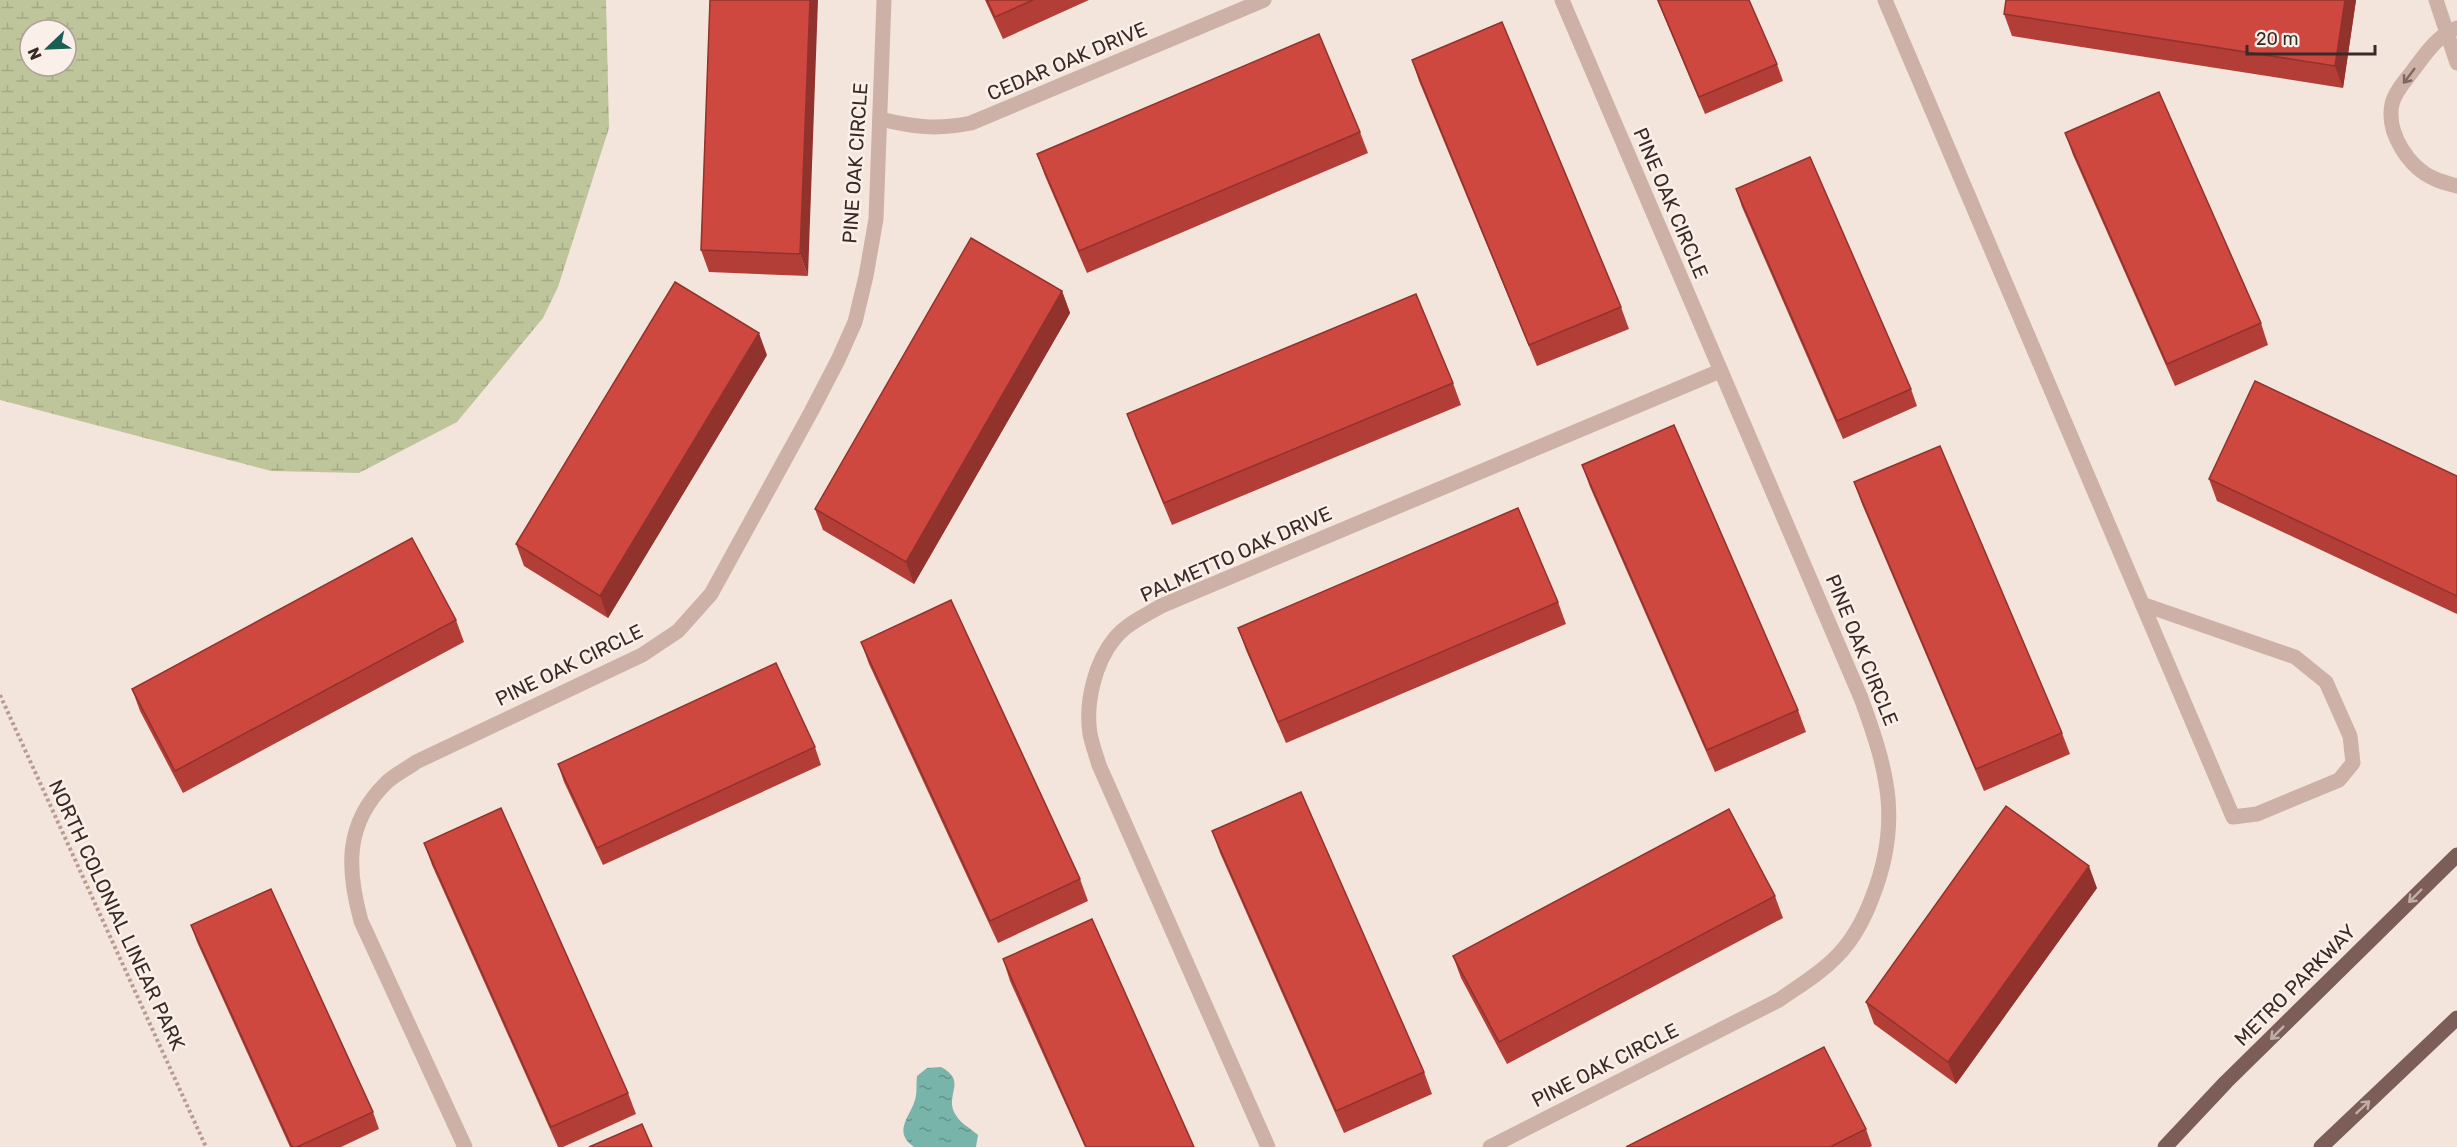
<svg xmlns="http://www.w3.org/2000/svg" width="2457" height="1147" viewBox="0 0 2457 1147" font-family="Rubik,sans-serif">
<defs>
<pattern id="wetland-marsh" width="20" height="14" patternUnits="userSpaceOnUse" patternTransform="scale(1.5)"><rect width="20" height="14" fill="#bec59b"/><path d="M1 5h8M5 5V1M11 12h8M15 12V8" fill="none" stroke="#a4a986"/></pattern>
<pattern id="water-ripples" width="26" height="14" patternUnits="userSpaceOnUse" patternTransform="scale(1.5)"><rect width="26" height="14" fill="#79b4ab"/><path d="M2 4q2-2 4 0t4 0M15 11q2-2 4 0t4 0" fill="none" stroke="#64938b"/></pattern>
</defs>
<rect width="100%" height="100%" fill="#f4e5dc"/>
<path fill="url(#wetland-marsh)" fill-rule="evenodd" d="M0,0H606L609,128L558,287L543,318L457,422L359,473L271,471L0,400ZM30,30H66V66H30Z"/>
<path fill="url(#water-ripples)" d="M941,1067C967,1081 946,1093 954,1112C959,1123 969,1127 978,1135L976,1147H914C890,1130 914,1114 916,1095C917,1089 916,1083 917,1076L927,1068Z"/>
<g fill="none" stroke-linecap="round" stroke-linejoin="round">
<polyline stroke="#b99b91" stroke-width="4" stroke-dasharray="3 3" stroke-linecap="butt" points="0,695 206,1147"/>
<g stroke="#cdb1a7" stroke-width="15">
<polyline points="1885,0 2233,817 2257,814 2339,780 2353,763 2350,736 2326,682 2295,657 2142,604"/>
<polyline points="2436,0 2457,63"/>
<path d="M2457,28C2438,35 2426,53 2414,69C2407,79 2395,91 2392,104C2386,133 2409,168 2435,179C2442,182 2450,184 2457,186"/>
<path d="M880,119C914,127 937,130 971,123L1264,0"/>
<path d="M465,1147L361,921C347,870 344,824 386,783C394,775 407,769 416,762L642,655L678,631L711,594L811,412L838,360L855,322L866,276L876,219L884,0"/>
<path d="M1268,1147L1099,765C1096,755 1092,744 1090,734C1085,703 1095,662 1115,638C1126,624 1146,615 1161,606L1720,371"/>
<path d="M1490,1147L1779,1000C1799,986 1820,974 1837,956C1853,940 1864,919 1872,898C1902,822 1888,772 1861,698L1562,0"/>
</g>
<g stroke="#7c5d58" stroke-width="15">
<polyline points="2165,1147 2226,1082 2457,855"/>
<polyline points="2321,1147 2457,1018"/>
</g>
</g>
<g fill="#b23e37">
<polygon points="710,0 808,276 709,272 701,250"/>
<polygon points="985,0 1089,0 1003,39"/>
<polygon points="1657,0 1749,0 1777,64 1783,81 1705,114"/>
<polygon points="2356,0 2343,88 2012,36 2004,14"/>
<polygon points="1412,60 1621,307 1629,329 1537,366 1419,81"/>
<polygon points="1360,132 1368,153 1087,273 1045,176 1037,154"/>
<polygon points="2065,133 2261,323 2268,345 2175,386 2073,155"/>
<polygon points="1736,189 1911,389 1917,406 1843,439 1742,207"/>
<polygon points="1062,291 1070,313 914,584 823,530 815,509"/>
<polygon points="767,355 608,618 524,566 516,544"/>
<polygon points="1453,383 1461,405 1172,525 1135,436 1127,414"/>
<polygon points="1582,465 1798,710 1806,732 1715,772 1590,487"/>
<polygon points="2457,476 2457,614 2217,501 2209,479"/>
<polygon points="1854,482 2062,733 2070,754 1984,791 1862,504"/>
<polygon points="1558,602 1566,624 1286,743 1246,650 1238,628"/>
<polygon points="456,620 464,642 183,793 140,711 132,689"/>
<polygon points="861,642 1080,879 1088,901 998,943 869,664"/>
<polygon points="815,747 821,765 603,865 564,782 558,764"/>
<polygon points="1212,831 1424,1072 1432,1094 1344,1133 1220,853"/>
<polygon points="424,843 628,1093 636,1114 563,1147 558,1147 432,865"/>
<polygon points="2097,888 1956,1084 1874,1024 1866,1002"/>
<polygon points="1775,896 1783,918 1507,1064 1461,978 1453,956"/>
<polygon points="191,925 373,1112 379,1129 341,1147 290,1147 197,942"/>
<polygon points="1003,959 1194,1147 1085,1147 1010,981"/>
<polygon points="1866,1129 1872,1146 1870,1147 1626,1147"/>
</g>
<g fill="#91322d">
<polygon points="810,0 818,0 808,276 800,254"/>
<polygon points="2345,0 2356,0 2343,88 2335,66"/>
<polygon points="1062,291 1070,313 914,584 906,562"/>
<polygon points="759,333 767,355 608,618 600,596"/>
<polygon points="2089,866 2097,888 1956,1084 1948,1062"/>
</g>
<g fill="#cf4840" stroke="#91322d" stroke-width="1.5">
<polygon points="710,0 810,0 800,254 701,250"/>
<polygon points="987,0 1033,0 995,17"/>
<polygon points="1658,0 1749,0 1777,64 1699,97"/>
<polygon points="2006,0 2345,0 2335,66 2004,14"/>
<polygon points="1502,22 1621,307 1529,345 1412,60"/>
<polygon points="1319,34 1360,132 1079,251 1037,154"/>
<polygon points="2159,92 2261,323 2167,364 2065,133"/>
<polygon points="1810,157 1911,389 1837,421 1736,189"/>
<polygon points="971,238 1062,291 906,562 815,509"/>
<polygon points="675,282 759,333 600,596 516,544"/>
<polygon points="1416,294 1453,383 1164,503 1127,414"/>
<polygon points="2255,381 2457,476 2457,596 2209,479"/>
<polygon points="1674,425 1798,710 1707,750 1582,465"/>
<polygon points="1940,446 2062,733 1976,769 1854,482"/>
<polygon points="1518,508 1558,602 1278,722 1238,628"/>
<polygon points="412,538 456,620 175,771 132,689"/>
<polygon points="951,600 1080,879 990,921 861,642"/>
<polygon points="776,663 815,747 597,848 558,764"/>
<polygon points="1301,792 1424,1072 1336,1111 1212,831"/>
<polygon points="2006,806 2089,866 1948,1062 1866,1002"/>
<polygon points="501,808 628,1093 551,1127 424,843"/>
<polygon points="1729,809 1775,896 1499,1042 1453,956"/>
<polygon points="271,889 373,1112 297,1147 292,1147 191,925"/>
<polygon points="1092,919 1194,1147 1086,1147 1003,959"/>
<polygon points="1824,1047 1866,1129 1830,1147 1626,1147"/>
<polygon points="642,1124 652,1147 589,1147"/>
</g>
<defs><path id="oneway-shaft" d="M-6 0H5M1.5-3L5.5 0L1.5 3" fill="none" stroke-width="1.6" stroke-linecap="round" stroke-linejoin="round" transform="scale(1.5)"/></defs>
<use stroke="#7c6761" href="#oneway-shaft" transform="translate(2409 76) rotate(127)"/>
<g stroke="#c2aea8">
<use href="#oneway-shaft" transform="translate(2415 896) rotate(135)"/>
<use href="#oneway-shaft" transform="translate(2277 1033) rotate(135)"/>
<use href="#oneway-shaft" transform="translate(2363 1107) rotate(-43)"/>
</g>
<g text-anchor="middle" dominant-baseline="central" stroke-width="5" stroke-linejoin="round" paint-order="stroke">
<g font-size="20" fill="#392a28" stroke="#fbf0e9">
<text transform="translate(1067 61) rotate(-23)">CEDAR OAK DRIVE</text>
<text transform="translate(855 163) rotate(-86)">PINE OAK CIRCLE</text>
<text transform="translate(1671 203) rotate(67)">PINE OAK CIRCLE</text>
<text transform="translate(1236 554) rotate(-24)">PALMETTO OAK DRIVE</text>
<text transform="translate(1862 650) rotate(68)">PINE OAK CIRCLE</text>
<text transform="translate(569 665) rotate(-26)">PINE OAK CIRCLE</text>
<text transform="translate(117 915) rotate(65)">NORTH COLONIAL LINEAR PARK</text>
<text transform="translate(2295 985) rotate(-45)">METRO PARKWAY</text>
<text transform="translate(1605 1065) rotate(-27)">PINE OAK CIRCLE</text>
</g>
</g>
<g transform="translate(48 48) rotate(247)"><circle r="28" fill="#fbf0e9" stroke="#ada19c" stroke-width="1.5"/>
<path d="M0-4.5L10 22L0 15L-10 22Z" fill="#1a5e56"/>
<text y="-9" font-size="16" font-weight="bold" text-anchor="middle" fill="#392a28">N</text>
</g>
<path d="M2247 45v9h128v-9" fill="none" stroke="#392a28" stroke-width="3"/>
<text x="2256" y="45" font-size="18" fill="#392a28" stroke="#fbf0e9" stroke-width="4.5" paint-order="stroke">20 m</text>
</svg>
